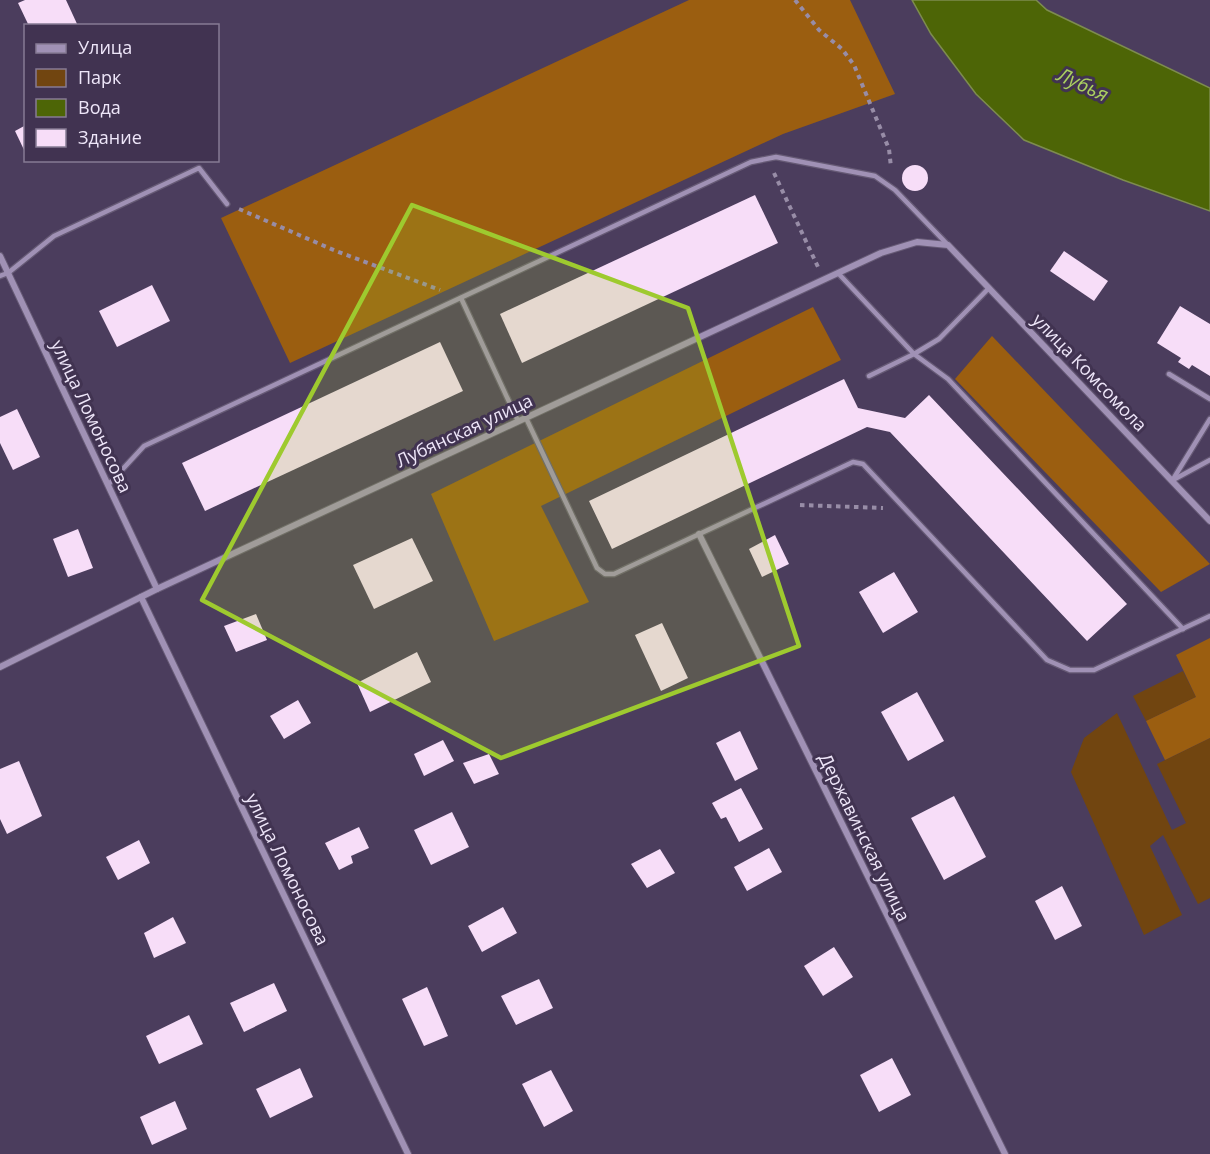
<svg xmlns="http://www.w3.org/2000/svg" width="1210" height="1154" viewBox="0 0 1210 1154" font-family="'Open Sans',sans-serif">
<rect width="100%" height="100%" fill="#4b3d5d"/>
<g fill="#714510">
<polygon points="1183,671 1196,697 1146,721 1133,696"/>
<polygon points="1117,713 1172,830 1186,823 1157,764 1210,738 1210,898 1198,904 1163,835 1150,846 1182,915 1144,935 1071,772 1084,738"/>
</g>
<g fill="#9b5e10">
<polygon points="689,0 850,0 895,94 783,134 290,363 221,218"/>
<polygon points="813,307 841,360 541,506 589,602 494,641 431,494"/>
<polygon points="992,336 1210,564 1161,592 955,379"/>
<polygon points="1210,638 1210,738 1165,760 1146,721 1196,697 1176,655"/>
</g>
<polygon fill="#4d6506" stroke="#7d8c4f" stroke-width="1.5" points="912,0 1036,0 1047,10 1210,88 1210,211 1123,180 1024,140 976,94 931,34"/>
<g fill="#f7ddf8">
<polygon points="25,0 66,0 78,26 29,26 18,3"/>
<polygon points="26,125 26,154 15,131"/>
<circle cx="915" cy="178" r="13"/>
<polygon points="755,195 778,243 522,363 500,314"/>
<polygon points="1064,251 1108,281 1094,301 1050,271"/>
<polygon points="152,285 170,321 117,347 99,311"/>
<polygon points="1180,306 1210,324 1210,376 1192,365 1189,369 1178,362 1181,358 1157,343"/>
<polygon points="440,342 463,391 205,511 182,463"/>
<polygon points="844,379 858,408 905,418 929,395 1127,604 1087,641 890,432 867,427 612,549 589,501"/>
<polygon points="17,409 40,457 13,470 0,443 0,417"/>
<polygon points="78,529 93,568 68,577 53,539"/>
<polygon points="775,535 789,564 762,577 749,549"/>
<polygon points="412,538 433,581 374,609 353,565"/>
<polygon points="894,572 918,612 883,633 859,592"/>
<polygon points="256,614 267,640 236,652 224,626"/>
<polygon points="662,623 688,678 661,691 635,635"/>
<polygon points="417,652 431,682 370,712 357,683"/>
<polygon points="917,692 944,741 908,761 881,712"/>
<polygon points="298,700 311,723 284,739 270,716"/>
<polygon points="740,731 758,769 735,781 716,743"/>
<polygon points="443,740 454,761 424,776 414,754"/>
<polygon points="489,754 499,774 474,784 463,763"/>
<polygon points="19,761 42,816 7,834 0,819 0,769"/>
<polygon points="741,788 763,829 739,842 726,817 721,819 712,803"/>
<polygon points="954,796 986,857 944,880 911,818"/>
<polygon points="452,812 469,847 431,865 414,830"/>
<polygon points="359,827 369,848 351,856 353,863 339,870 325,843"/>
<polygon points="139,840 150,863 118,880 106,857"/>
<polygon points="769,848 782,872 747,891 734,867"/>
<polygon points="660,849 675,873 647,888 631,864"/>
<polygon points="1062,886 1082,926 1055,940 1035,901"/>
<polygon points="503,907 517,933 482,952 468,926"/>
<polygon points="173,917 186,943 154,958 144,933"/>
<polygon points="834,947 853,977 823,996 804,966"/>
<polygon points="539,979 553,1008 516,1025 501,996"/>
<polygon points="274,983 287,1011 244,1032 230,1003"/>
<polygon points="427,987 448,1036 424,1046 402,999"/>
<polygon points="189,1015 203,1044 159,1064 146,1036"/>
<polygon points="892,1058 911,1095 879,1112 860,1075"/>
<polygon points="300,1068 313,1097 270,1118 256,1089"/>
<polygon points="551,1070 573,1111 544,1127 522,1084"/>
<polygon points="175,1101 187,1129 152,1145 140,1117"/>
</g>
<g fill="none" stroke-linecap="round" stroke-linejoin="round">
<g stroke="#665a75" stroke-width="7">
<g id="service">
<polyline points="838,273 914,354 948,379 1183,629"/>
<polyline points="0,276 8,273 54,236 199,168 227,204"/>
<polyline points="461,298 518,421"/>
<polyline points="1169,374 1210,399"/>
<polyline points="869,376 914,354 939,339 989,288"/>
<polyline points="526,418 597,568 605,574 614,574 853,462 863,464 1047,660 1070,670 1094,670 1210,616"/>
<polyline points="1173,480 1210,460"/>
<polyline points="1172,481 1210,419"/>
<polyline points="108,485 144,446 751,162 776,157 875,176 895,190 948,245"/>
</g>
</g>
<g stroke="#665a75" stroke-width="8">
<g id="minor">
<polyline points="0,256 157,589"/>
<polyline points="699,534 1005,1154"/>
<polyline points="141,597 408,1154"/>
<polyline points="0,667 157,589 881,253 917,242 948,245 1210,521"/>
</g>
</g>
<g stroke="#988da7" stroke-width="4" stroke-dasharray="4.5 4.5" stroke-linecap="butt">
<polyline points="795,0 819,30 842,49 854,65 889,149 891,167"/>
<polyline points="774,173 818,267"/>
<polyline points="239,209 336,251 440,290"/>
<polyline points="800,505 883,508"/>
</g>
<use href="#service" stroke="#a091b5" stroke-width="4.5"/>
<use href="#minor" stroke="#a091b5" stroke-width="6"/>
</g>
<path fill="#9eca2f" fill-opacity="0.2" stroke="#9eca2f" stroke-width="4.5" stroke-linejoin="round" d="M412,205L688,308L799,646L501,758L202,600Z"/>
<g text-anchor="middle" dominant-baseline="central" stroke-width="6" stroke-linejoin="round" paint-order="stroke">
<g font-size="18" fill="#eee6f9" stroke="#413351">
<text transform="translate(1090 372) rotate(46)">улица Комсомола</text>
<text transform="translate(92 416) rotate(65)">улица Ломоносова</text>
<text transform="translate(464 430) rotate(-25)">Лубянская улица</text>
<text transform="translate(865 837) rotate(64)">Державинская улица</text>
<text transform="translate(288 869) rotate(64)">улица Ломоносова</text>
</g>
<g font-size="20" font-style="italic" fill="#aacf60" stroke="#413351">
<text transform="translate(1083 84) rotate(25)">Лубья</text>
</g>
</g>
<rect x="24" y="24" width="195" height="138" fill="#413351" stroke="#867b94" stroke-width="1.5"/>
<rect x="36" y="44" width="30" height="9" fill="#a091b5" stroke="#867b94" stroke-width="1.5"/>
<text x="78" y="54" font-size="18" fill="#eee6f9">Улица</text>
<rect x="36" y="69" width="30" height="18" fill="#714510" stroke="#867b94" stroke-width="1.5"/>
<text x="78" y="84" font-size="18" fill="#eee6f9">Парк</text>
<rect x="36" y="99" width="30" height="18" fill="#4d6506" stroke="#867b94" stroke-width="1.5"/>
<text x="78" y="114" font-size="18" fill="#eee6f9">Вода</text>
<rect x="36" y="129" width="30" height="18" fill="#f7ddf8" stroke="#867b94" stroke-width="1.5"/>
<text x="78" y="144" font-size="18" fill="#eee6f9">Здание</text>
</svg>
